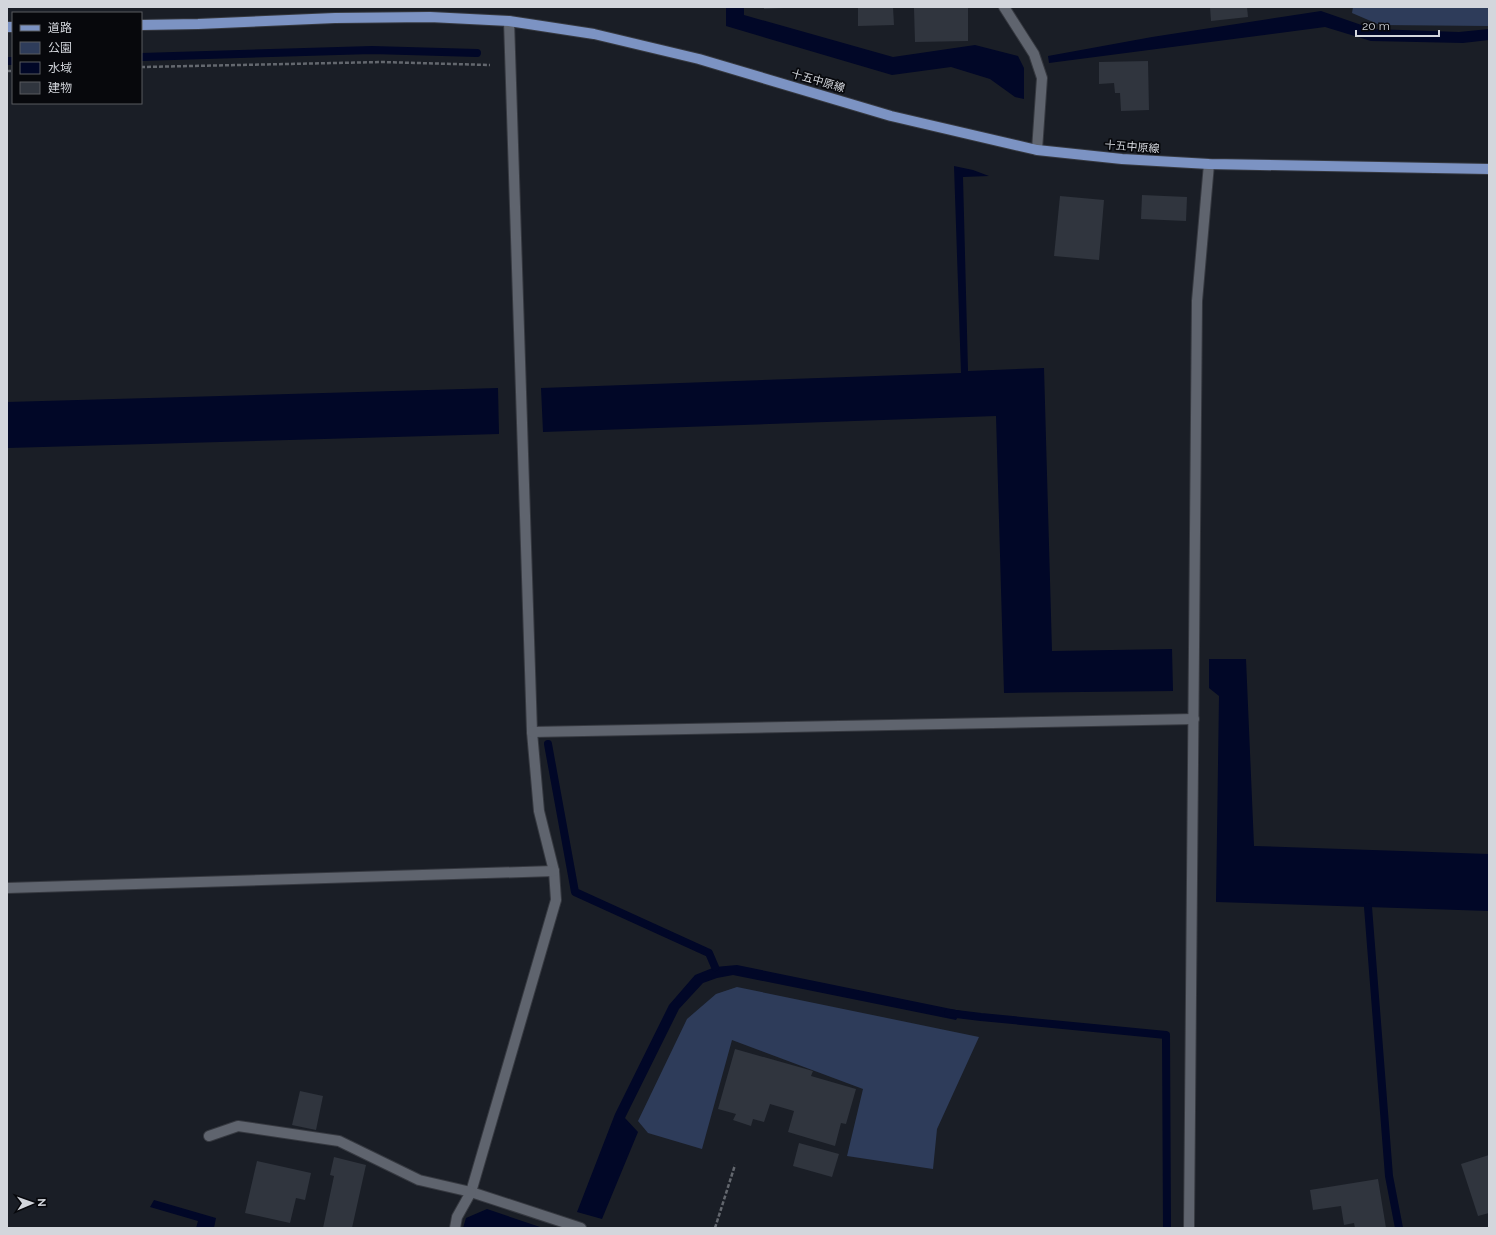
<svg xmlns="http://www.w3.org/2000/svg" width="1496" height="1235" viewBox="0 0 1496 1235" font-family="Raleway,'Noto Sans JP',sans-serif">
<rect width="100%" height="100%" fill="#1a1e26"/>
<g fill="#2e3c5a">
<polygon points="1353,7 1489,7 1489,26 1380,25 1352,13"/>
<polygon points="737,987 979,1037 937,1129 933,1169 847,1156 863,1089 732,1040 702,1149 648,1133 638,1121 687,1019 716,994"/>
</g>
<g fill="#010727">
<polygon points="726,7 744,7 744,15 893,57 975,45 1018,56 1024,68 1024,99 1015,97 990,79 951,67 892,75 726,26"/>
<polygon points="1321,11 1373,29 1459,32 1489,29 1489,40 1463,43 1371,41 1325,27 1049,63 1048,56 1152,37"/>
<polygon points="954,166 973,170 989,176 963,177 968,371 1044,368 1052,651 1172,649 1173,691 1004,693 996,416 543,432 541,388 961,373"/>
<polygon points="498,388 499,434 7,448 7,402"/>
<polygon points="1209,659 1246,659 1254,846 1489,854 1489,911 1216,902 1219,696 1209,688"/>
<polygon points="737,965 961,1011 956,1020 733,975 717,978 703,983 679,1009 625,1118 638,1132 602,1219 577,1212 615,1114 669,1005 695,975 715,967"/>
<polygon points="154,1200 216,1218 214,1228 196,1228 198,1221 150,1207"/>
<polygon points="487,1209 543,1228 463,1228 466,1218"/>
</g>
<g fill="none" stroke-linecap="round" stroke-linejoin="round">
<g stroke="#010727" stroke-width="8">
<polyline points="141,57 372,50 477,53"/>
<polyline points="7,61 13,61"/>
<polyline points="548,744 575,892 709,953 715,967"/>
<polyline points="1368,907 1389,1176 1399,1228"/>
<polyline points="948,1013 981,1017 1166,1035 1167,1228"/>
</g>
</g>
<g fill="#30353e">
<polygon points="764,7 784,7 784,8 764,9"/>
<polygon points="858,7 893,7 894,25 858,26"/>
<polygon points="953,7 968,7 968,41 915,42 914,8"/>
<polygon points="1210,7 1247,7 1248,17 1211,21"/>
<polygon points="1148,61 1149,110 1121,111 1120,93 1115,93 1114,83 1099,84 1099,62"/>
<polygon points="1142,195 1187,197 1186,221 1141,219"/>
<polygon points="1060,196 1104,200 1099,260 1054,256"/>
<polygon points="735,1049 813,1071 811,1076 856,1089 846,1124 841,1123 835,1146 788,1132 794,1111 770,1104 764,1122 753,1119 751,1126 733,1120 736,1114 718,1109"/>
<polygon points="300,1091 323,1096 316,1130 292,1125"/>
<polygon points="799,1143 839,1154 832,1177 793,1166"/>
<polygon points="1489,1155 1489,1213 1478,1216 1461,1164"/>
<polygon points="334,1157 366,1165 352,1228 323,1228 334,1176 330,1175"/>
<polygon points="257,1161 311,1173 305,1200 296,1198 290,1223 245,1213"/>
<polygon points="1378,1179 1386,1228 1355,1228 1354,1223 1344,1225 1341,1206 1313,1210 1310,1190"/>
</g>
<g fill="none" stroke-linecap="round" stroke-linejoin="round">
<g stroke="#363940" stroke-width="12">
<g id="minor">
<polyline points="1004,7 1034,54 1042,78 1037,150"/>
<polyline points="509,21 532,732 539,811 554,871 556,900 471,1192 581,1228"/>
<polyline points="532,732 1194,719"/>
<polyline points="7,888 554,871"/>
<polyline points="209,1136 238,1126 339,1141 419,1180 471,1192 457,1217 455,1228"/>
<polyline points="1189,1228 1197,301 1209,164"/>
</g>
</g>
<g stroke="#363940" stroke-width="12">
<g id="major">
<polyline points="141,25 198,24 335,18 430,17 509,21 594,34 699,59 891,116 1037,150 1122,159 1209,164 1489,169"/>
<polyline points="7,27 13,27"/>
</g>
</g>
<g stroke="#63676e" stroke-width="2.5" stroke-dasharray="4 2" stroke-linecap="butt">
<polyline points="141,67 382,62 490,65"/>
<polyline points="7,71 13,71"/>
<polyline points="715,1228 735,1165"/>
</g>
<use href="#minor" stroke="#5f646e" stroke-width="10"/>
<use href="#major" stroke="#7c93c3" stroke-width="10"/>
</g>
<g text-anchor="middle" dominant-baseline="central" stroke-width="3.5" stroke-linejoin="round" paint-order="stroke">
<g font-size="11" fill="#d3d6dc" stroke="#07080c">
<text transform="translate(818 81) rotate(16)">十五中原線</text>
<text transform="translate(1132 147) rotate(4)">十五中原線</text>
</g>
</g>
<rect width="1496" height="1235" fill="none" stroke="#d3d6dc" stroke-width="16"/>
<rect x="12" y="12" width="130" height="92" fill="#07080c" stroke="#595a5f"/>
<rect x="20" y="25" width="20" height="6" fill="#7c93c3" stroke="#595a5f"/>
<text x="48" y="32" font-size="12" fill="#d3d6dc">道路</text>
<rect x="20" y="42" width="20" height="12" fill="#2e3c5a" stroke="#595a5f"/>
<text x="48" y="52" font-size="12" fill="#d3d6dc">公園</text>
<rect x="20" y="62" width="20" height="12" fill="#010727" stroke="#595a5f"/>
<text x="48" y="72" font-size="12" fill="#d3d6dc">水域</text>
<rect x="20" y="82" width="20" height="12" fill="#30353e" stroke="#595a5f"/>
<text x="48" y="92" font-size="12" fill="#d3d6dc">建物</text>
<g transform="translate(32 1203) rotate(88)" stroke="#07080c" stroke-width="3" paint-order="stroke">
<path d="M0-3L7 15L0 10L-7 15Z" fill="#d3d6dc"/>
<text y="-6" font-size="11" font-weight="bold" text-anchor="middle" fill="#d3d6dc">N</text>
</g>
<path d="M1356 30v6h83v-6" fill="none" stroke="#d3d6dc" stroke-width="2"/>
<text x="1362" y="30" font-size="12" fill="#d3d6dc" stroke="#07080c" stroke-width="3" paint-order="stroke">20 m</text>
</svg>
